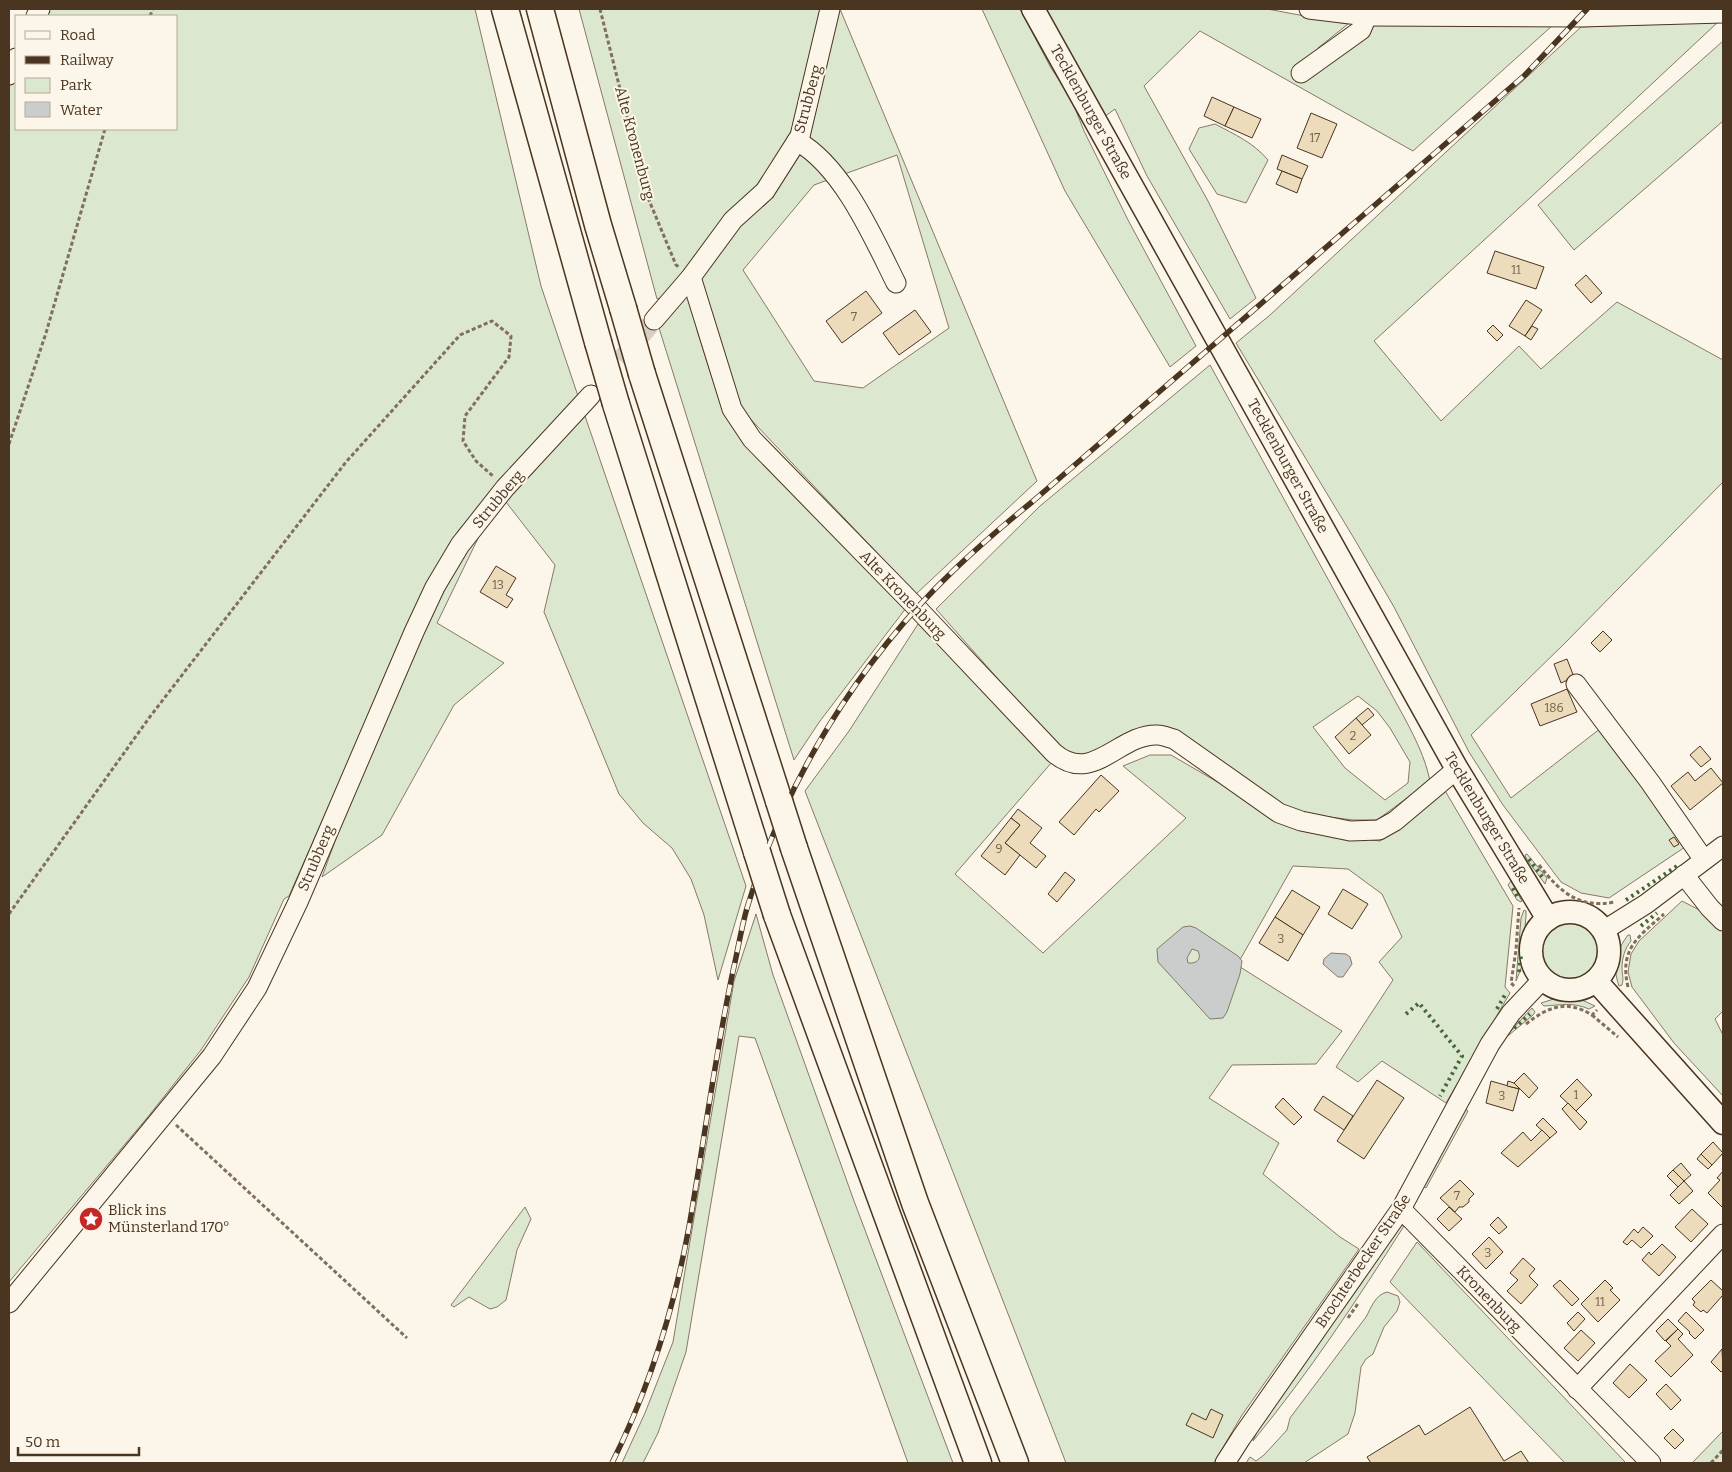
<svg xmlns="http://www.w3.org/2000/svg" width="1732" height="1472" viewBox="0 0 1732 1472" font-family="Bitter,serif">
<rect width="100%" height="100%" fill="#fbf6e9"/>
<g fill="#dce7d0" stroke="#887966" fill-rule="evenodd">
<polygon points="33,9 475,9 541,286 578,396 512,468 458,531 388,671 289,896 284,899 249,977 201,1050 147,1118 9,1282 9,64 16,47 16,129 176,129 176,16 30,16"/>
<polygon points="579,9 822,9 791,133 761,186 667,296 657,299"/>
<path d="M837,9H840L1037,481L916,594L740,408L711,312L697,330L722,409L776,476L906,608L820,721L794,760L659,328L739,227L770,200L807,135ZM897,155L949,328L863,388L814,381L743,270L814,185Z"/>
<polygon points="982,9 1020,9 1051,68 1071,98 1084,131 1128,220 1196,346 1170,367 1065,191"/>
<polygon points="1046,9 1267,9 1348,24 1318,48 1335,58 1368,36 1373,24 1553,25 1413,151 1200,31 1144,86 1208,201 1256,298 1230,319 1147,176 1115,109 1104,117"/>
<polygon points="1718,22 1531,197 1374,341 1441,421 1519,346 1541,369 1617,302 1723,360 1723,482 1566,642 1471,735 1511,798 1601,728 1688,845 1609,898 1581,893 1561,882 1503,805 1469,752 1394,607 1355,540 1236,343 1270,315 1581,27"/>
<polygon points="1723,41 1723,121 1574,250 1538,205"/>
<path d="M1215,124C1234,134 1254,143 1268,160L1246,203L1217,194L1189,149L1199,128Z"/>
<path d="M1210,365L1404,717C1415,738 1425,757 1430,781L1377,820H1353L1305,814L1280,803L1185,735L1173,734L1082,756L1062,751L936,609L1040,506ZM1358,696L1377,711L1390,728L1410,762L1408,783L1385,800L1345,768L1313,727Z"/>
<polygon points="585,416 746,886 718,980 704,915 691,879 672,848 643,823 619,794 544,612 555,565 506,502 484,526 437,623 504,663 454,705 382,835 322,877 359,775 439,600 473,539 524,479"/>
<polygon points="918,624 1052,762 955,874 1043,953 1186,818 1123,766 1150,755 1171,755 1300,830 1380,841 1444,789 1513,906 1505,987 1510,993 1446,1103 1382,1061 1358,1082 1336,1067 1393,980 1379,962 1402,937 1382,894 1348,869 1293,866 1237,965 1342,1031 1316,1064 1232,1065 1209,1098 1279,1143 1263,1174 1340,1237 1359,1249 1242,1415 1214,1463 1066,1463 805,791 849,731"/>
<polygon points="1527,854 1547,878 1545,884 1526,858 1525,855"/>
<polygon points="1511,881 1522,901 1521,902 1517,900 1508,885"/>
<polygon points="1682,901 1709,915 1723,929 1723,1011 1715,1019 1723,1035 1723,1096 1674,1043 1632,987 1628,972 1631,954 1639,941"/>
<polygon points="1524,910 1526,911 1526,916 1522,966 1516,981 1521,918"/>
<polygon points="756,914 773,975 854,1201 953,1463 908,1463 755,1038 739,1036 686,1352 658,1433 643,1463 622,1463 645,1413 673,1342 734,981"/>
<circle cx="1571" cy="951" r="30"/>
<path d="M1628,935H1630L1631,941C1625,948 1622,958 1622,968C1622,974 1624,979 1622,985L1619,986C1612,966 1616,951 1628,935Z"/>
<path d="M1557,998L1582,1000L1595,1006L1589,1009C1573,1002 1561,1005 1544,1006L1541,1003Z"/>
<polygon points="1532,1008 1535,1012 1533,1015 1509,1035 1507,1035"/>
<polygon points="1464,1108 1468,1111 1426,1188 1422,1185"/>
<polygon points="525,1207 531,1219 517,1250 506,1300 497,1307 490,1309 469,1297 454,1307 451,1305"/>
<path d="M1401,1225L1404,1226C1357,1300 1309,1373 1253,1441L1261,1422L1361,1284L1396,1228Z"/>
<polygon points="1417,1242 1626,1463 1565,1463 1390,1282"/>
<path d="M1387,1292L1398,1296L1400,1302L1397,1311L1384,1327L1373,1354L1366,1359L1361,1367L1355,1413L1348,1434L1304,1463H1246L1250,1457L1256,1461L1264,1455L1287,1430L1290,1418L1366,1317C1371,1308 1375,1295 1387,1292Z"/>
<polygon points="1723,1431 1723,1463 1692,1463"/>
</g>
<g fill="#c9cecd" stroke="#887966" fill-rule="evenodd">
<path d="M1190,926L1196,928L1238,956L1242,961L1240,974L1227,1012L1223,1018L1210,1019L1158,962L1157,949L1183,927ZM1192,949L1198,951C1202,959 1197,964 1188,963L1187,958Z"/>
<polygon points="1331,953 1346,954 1350,957 1352,964 1343,977 1338,977 1323,964 1324,959"/>
</g>
<g fill="#ecdcbc" stroke="#4a3520">
<polygon points="1212,97 1234,107 1225,126 1204,116"/>
<polygon points="1234,107 1261,119 1252,138 1225,126"/>
<polygon points="1311,113 1337,124 1322,158 1297,148"/>
<polygon points="1282,155 1308,166 1302,179 1277,169"/>
<polygon points="1282,171 1302,179 1297,193 1276,184"/>
<polygon points="1495,251 1544,267 1536,289 1487,273"/>
<polygon points="1586,275 1602,293 1591,303 1575,285"/>
<polygon points="866,291 882,313 842,343 826,321"/>
<polygon points="1526,300 1542,310 1525,336 1509,326"/>
<polygon points="915,310 931,332 899,355 883,333"/>
<polygon points="1493,325 1503,335 1497,341 1487,331"/>
<polygon points="1532,326 1538,329 1531,340 1525,336"/>
<polygon points="496,566 516,578 506,595 513,599 507,608 480,592"/>
<polygon points="1603,631 1612,640 1600,652 1591,643"/>
<polygon points="1567,659 1574,677 1561,683 1554,664"/>
<polygon points="1567,689 1577,712 1540,726 1531,704"/>
<polygon points="1368,708 1374,715 1362,725 1356,718"/>
<polygon points="1356,718 1371,735 1349,754 1335,737"/>
<polygon points="1700,746 1711,759 1701,767 1690,755"/>
<polygon points="1711,768 1723,783 1690,810 1671,786 1688,772 1695,781"/>
<polygon points="1101,775 1119,791 1099,812 1096,809 1074,835 1059,822"/>
<polygon points="1018,809 1042,828 1030,843 1046,856 1036,868 1005,843 1020,825 1011,818"/>
<polygon points="1011,818 1020,825 1005,843 1020,855 1005,875 981,856"/>
<polygon points="1674,837 1679,844 1674,847 1669,840"/>
<polygon points="1065,872 1075,880 1057,902 1048,894"/>
<polygon points="1343,889 1368,904 1352,929 1328,914"/>
<polygon points="1292,890 1320,907 1303,935 1275,917"/>
<polygon points="1275,917 1303,935 1288,961 1259,943"/>
<polygon points="1524,1073 1538,1088 1529,1098 1514,1083"/>
<polygon points="1577,1079 1592,1095 1576,1111 1560,1096"/>
<polygon points="1377,1080 1404,1098 1364,1159 1337,1141"/>
<polygon points="1491,1081 1519,1089 1513,1111 1486,1103"/>
<polygon points="1508,1081 1514,1083 1520,1089 1507,1086"/>
<polygon points="1323,1096 1353,1116 1344,1130 1314,1110"/>
<polygon points="1283,1098 1302,1117 1294,1125 1275,1107"/>
<polygon points="1568,1103 1587,1122 1580,1130 1562,1109"/>
<polygon points="1543,1118 1557,1132 1550,1138 1536,1125"/>
<polygon points="1542,1130 1550,1138 1518,1167 1501,1153 1523,1132 1531,1141"/>
<polygon points="1713,1142 1723,1153 1712,1165 1701,1154"/>
<polygon points="1701,1154 1712,1165 1708,1169 1697,1159"/>
<polygon points="1681,1163 1691,1175 1684,1181 1673,1170"/>
<polygon points="1673,1170 1684,1181 1678,1187 1667,1176"/>
<polygon points="1723,1171 1723,1208 1708,1193 1720,1180 1717,1178"/>
<polygon points="1460,1180 1474,1194 1469,1199 1469,1202 1463,1207 1459,1207 1455,1212 1440,1198"/>
<polygon points="1684,1181 1693,1191 1679,1204 1670,1195"/>
<polygon points="1449,1207 1462,1219 1449,1231 1437,1219"/>
<polygon points="1692,1209 1708,1224 1691,1242 1675,1227"/>
<polygon points="1498,1217 1507,1227 1499,1234 1490,1225"/>
<polygon points="1643,1227 1653,1236 1641,1248 1632,1240 1627,1245 1623,1242 1634,1229 1638,1233"/>
<polygon points="1489,1237 1503,1252 1486,1269 1472,1254"/>
<polygon points="1662,1244 1676,1257 1659,1276 1642,1260 1649,1252 1651,1255"/>
<polygon points="1523,1258 1535,1269 1529,1276 1538,1285 1521,1304 1507,1291 1518,1280 1510,1273"/>
<polygon points="1560,1280 1579,1299 1572,1306 1553,1286"/>
<polygon points="1605,1280 1613,1288 1610,1290 1620,1300 1598,1322 1581,1304"/>
<polygon points="1711,1280 1723,1291 1723,1295 1707,1313 1703,1310 1701,1312 1693,1305 1695,1302 1692,1299"/>
<polygon points="1578,1312 1585,1319 1574,1331 1567,1323"/>
<polygon points="1686,1312 1704,1330 1695,1339 1689,1333 1690,1332 1678,1321"/>
<polygon points="1668,1319 1678,1329 1665,1341 1656,1331"/>
<polygon points="1678,1329 1683,1334 1678,1339 1693,1355 1671,1377 1655,1361 1671,1346 1666,1341"/>
<polygon points="1581,1330 1595,1343 1578,1361 1564,1348"/>
<polygon points="1722,1349 1723,1370 1721,1372 1711,1362"/>
<polygon points="1630,1364 1647,1380 1629,1398 1613,1383"/>
<polygon points="1666,1384 1681,1400 1671,1410 1656,1394"/>
<polygon points="1470,1407 1504,1461 1521,1451 1529,1463 1371,1463 1367,1457 1419,1425 1425,1435"/>
<polygon points="1211,1409 1223,1415 1213,1438 1186,1425 1192,1413 1206,1420"/>
<polygon points="1673,1429 1684,1440 1675,1449 1664,1438"/>
</g>
<g fill="none" stroke-linecap="round" stroke-linejoin="round">
<polyline stroke="#d8cfc1" stroke-width="19" stroke-dasharray="19 9" stroke-linecap="butt" points="602,382 654,320"/>
<g stroke="#4a3520" stroke-width="21">
<g id="minor">
<polyline points="1309,9 1367,16 1580,17 1723,13"/>
<polyline points="36,16 40,9"/>
<polyline points="1301,73 1361,30 1367,16"/>
<polyline points="9,75 16,58"/>
<path d="M797,141C843,167 873,237 896,283"/>
<path d="M691,277L732,409L752,439L917,608L1054,753C1093,786 1119,733 1158,735C1163,735 1169,738 1174,739L1279,813L1301,821L1350,831L1379,830L1395,821L1457,769"/>
<polyline points="654,320 691,277 733,220 765,191 800,136 830,9"/>
<polyline points="1576,684 1650,782 1704,860"/>
<polyline points="1684,875 1710,908 1723,921"/>
<polyline points="1603,931 1646,904 1723,846"/>
<polyline points="1401,1209 1651,1463"/>
<polyline points="9,1303 212,1056 257,988 298,902 414,632 435,587 460,545 505,488 591,395"/>
<polyline points="1577,1389 1723,1234"/>
<polyline points="1225,1463 1241,1438 1401,1209 1490,1044 1511,1013 1543,979"/>
</g>
</g>
<g stroke="#4a3520" stroke-width="25">
<g id="major">
<polyline points="1033,9 1457,769 1548,919"/>
<circle cx="1570" cy="951" r="39"/>
<polyline points="1596,981 1723,1123"/>
</g>
</g>
<g stroke="#4a3520" stroke-width="29">
<g id="highway">
<polyline points="505,9 598,342"/>
<polyline points="540,9 598,225 623,308"/>
<polyline points="642,374 779,801"/>
<polyline points="616,404 757,852"/>
<polyline points="794,848 915,1203 1015,1463"/>
<polyline points="777,915 978,1463"/>
</g>
</g>
<g stroke="#7f6f5c" stroke-width="3" stroke-dasharray="4 2.5" stroke-linecap="butt">
<polyline points="600,9 646,193 676,265 679,267"/>
<polyline points="150,16 153,9"/>
<polyline points="9,444 46,333 105,129"/>
<path d="M1539,865C1560,892 1579,909 1615,902"/>
<polyline points="9,914 149,718 346,462 460,335 492,321 511,336 509,357 465,416 463,441 476,461 494,477"/>
<polyline points="1514,986 1511,983 1516,950 1519,908"/>
<path d="M1628,987C1619,949 1638,937 1664,914"/>
<polyline points="1592,1015 1618,1037"/>
<path d="M1526,1024C1548,1007 1566,999 1592,1015L1597,1010"/>
<polyline points="176,1125 407,1338"/>
<polyline points="1348,1318 1359,1302"/>
<polyline points="1711,1463 1723,1450"/>
</g>
<use href="#minor" stroke="#fbf6e9" stroke-width="19"/>
<use href="#major" stroke="#fbf6e9" stroke-width="22"/>
<use href="#highway" stroke="#fbf6e9" stroke-width="26"/>
<g stroke="#4a3520" stroke-width="5.5">
<path id="rail" d="M612,1463C649,1389 674,1309 689,1227C704,1142 715,1056 733,971C738,950 741,929 747,908C785,781 858,662 954,570C979,546 1005,524 1032,502L1525,75L1587,9"/>
</g>
<use href="#rail" stroke="#fbf6e9" stroke-width="4" stroke-dasharray="11" stroke-linecap="butt"/>
<g stroke="#4a3520" stroke-width="29" stroke-linecap="butt">
<g id="highway-bridge">
<polyline points="623,308 642,374"/>
<polyline points="598,342 616,404"/>
<polyline points="779,801 794,848"/>
<polyline points="757,852 777,915"/>
</g>
</g>
<use href="#highway-bridge" stroke="#fbf6e9" stroke-width="26"/>
<g stroke="#436837" stroke-width="4" stroke-dasharray="2.5 4" stroke-linecap="butt">
<polyline points="1529,859 1543,878"/>
<polyline points="1513,888 1518,898"/>
<polyline points="1626,900 1677,866"/>
<polyline points="1641,926 1657,913"/>
<polyline points="1519,972 1521,956"/>
<polyline points="1497,1009 1506,993"/>
<polyline points="1406,1014 1419,1003 1462,1056 1440,1096"/>
<polyline points="1514,1028 1530,1014"/>
</g>
</g>
<defs>
<g id="sight-disc" transform="scale(1.25)"><circle r="9.5" fill="#c62828" stroke="#fbf6e9"/><path d="M0-6L1.8-2.2L6-1.7L2.9 1.2L3.7 5.4L0 3.3L-3.7 5.4L-2.9 1.2L-6-1.7L-1.8-2.2Z" fill="#fff"/></g>
</defs>
<g fill-rule="evenodd">
<use href="#sight-disc" x="91" y="1219"/>
</g>
<g text-anchor="middle" dominant-baseline="central" stroke-width="4" stroke-linejoin="round" paint-order="stroke">
<g font-size="12" fill="#725f47">
<text x="1315" y="138">17</text>
<text x="1516" y="270">11</text>
<text x="854" y="317">7</text>
<text x="498" y="585">13</text>
<text x="1554" y="708">186</text>
<text x="1353" y="736">2</text>
<text x="999" y="849">9</text>
<text x="1281" y="939">3</text>
<text x="1576" y="1095">1</text>
<text x="1502" y="1096">3</text>
<text x="1457" y="1196">7</text>
<text x="1488" y="1253">3</text>
<text x="1600" y="1302">11</text>
</g>
<g font-size="15" fill="#4a3520" stroke="#fbf6e9">
<text transform="translate(808 99) rotate(-75)">Strubberg</text>
<text transform="translate(1091 112) rotate(61)">Tecklenburger Straße</text>
<text transform="translate(635 143) rotate(75)">Alte Kronenburg</text>
<text transform="translate(1288 466) rotate(61)">Tecklenburger Straße</text>
<text transform="translate(498 499) rotate(-50)">Strubberg</text>
<text transform="translate(903 595) rotate(46)">Alte Kronenburg</text>
<text transform="translate(1487 818) rotate(59)">Tecklenburger Straße</text>
<text transform="translate(316 858) rotate(-67)">Strubberg</text>
<text transform="translate(1363 1261) rotate(-56)">Brochterbecker Straße</text>
<text transform="translate(1489 1299) rotate(46)">Kronenburg</text>
</g>
<g font-size="15" fill="#4a3520" stroke="#fbf6e9" text-anchor="start">
<text x="108" y="1210">Blick ins<tspan x="108" dy="17">Münsterland 170°</tspan></text>
</g>
</g>
<rect width="1732" height="1472" fill="none" stroke="#4a3520" stroke-width="20"/>
<rect x="15" y="15" width="162" height="115" fill="#fbf6e9" stroke="#b4a999"/>
<rect x="25" y="31" width="25" height="8" fill="#fbf6e9" stroke="#b4a999"/>
<text x="60" y="40" font-size="15" fill="#4a3520">Road</text>
<rect x="25" y="56" width="25" height="8" fill="#4a3520" stroke="#b4a999"/>
<text x="60" y="65" font-size="15" fill="#4a3520">Railway</text>
<rect x="25" y="78" width="25" height="15" fill="#dce7d0" stroke="#b4a999"/>
<text x="60" y="90" font-size="15" fill="#4a3520">Park</text>
<rect x="25" y="102" width="25" height="15" fill="#c9cecd" stroke="#b4a999"/>
<text x="60" y="115" font-size="15" fill="#4a3520">Water</text>
<path d="M18 1447v8h121v-8" fill="none" stroke="#4a3520" stroke-width="2.5"/>
<text x="25" y="1447" font-size="15" fill="#4a3520" stroke="#fbf6e9" stroke-width="4" paint-order="stroke">50 m</text>
</svg>
